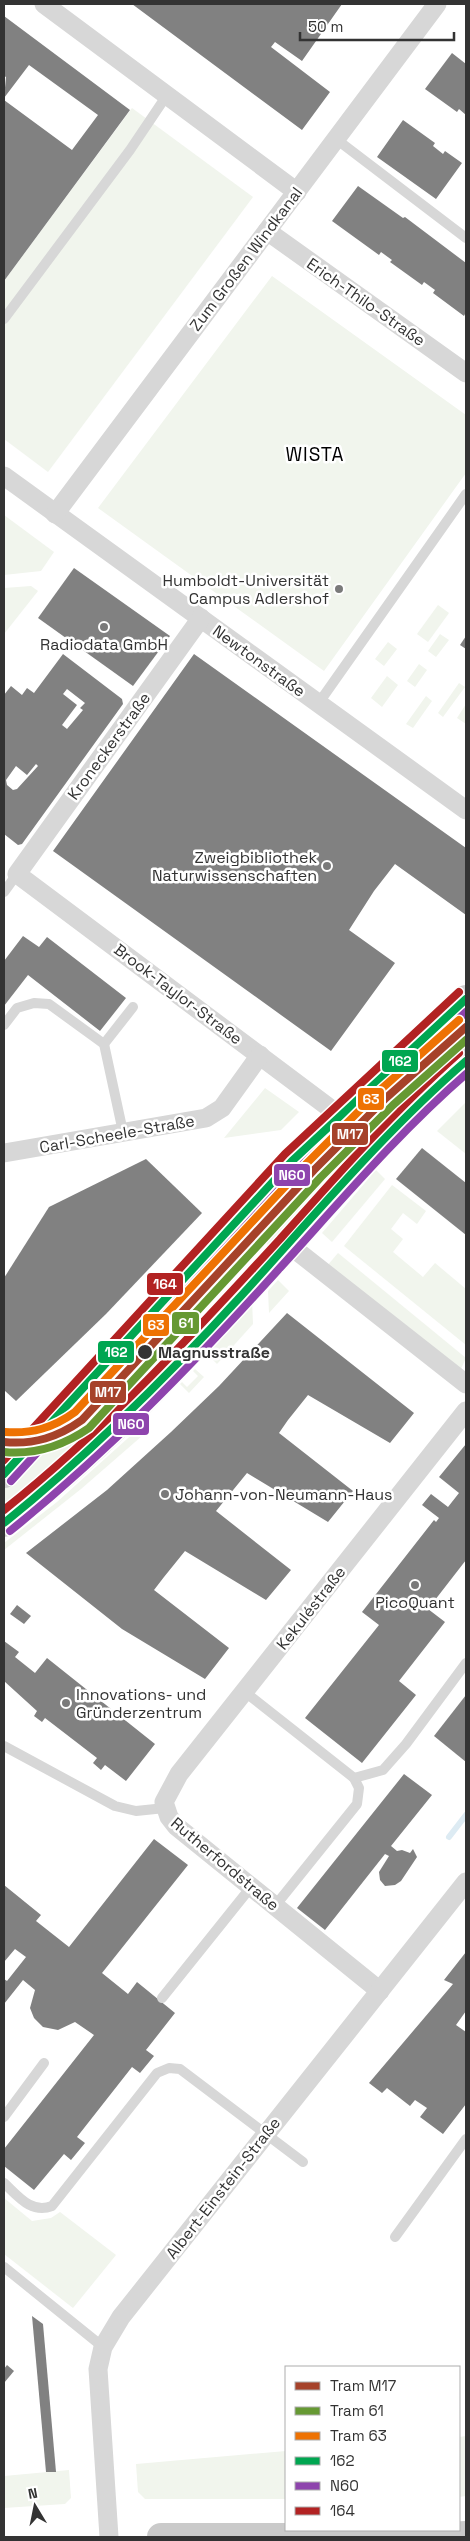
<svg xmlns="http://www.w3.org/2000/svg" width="470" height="2541" viewBox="0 0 470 2541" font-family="'Space Grotesk',sans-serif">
<rect width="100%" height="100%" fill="#fff"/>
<g fill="#f1f5ed">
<polygon points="132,108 253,197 48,472 4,439 4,281"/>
<polygon points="272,276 466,415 466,473 324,671 98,508"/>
<polygon points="4,515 54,552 41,571 4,575"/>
<polygon points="31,586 38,591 4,634 4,588"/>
<polygon points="438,605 449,613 428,642 417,634"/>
<polygon points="440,634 449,640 436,657 428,651"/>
<polygon points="388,642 397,649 384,666 375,659"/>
<polygon points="419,664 427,670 415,687 407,681"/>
<polygon points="387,676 398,685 382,707 371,698"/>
<polygon points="459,683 465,687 443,717 438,713"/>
<polygon points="426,696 432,701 413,728 406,724"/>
<polygon points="466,704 466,724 457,718"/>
<polygon points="466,1012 466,1050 271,1248 246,1226 308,1159"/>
<polygon points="265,1088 299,1112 281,1130 224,1138"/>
<polygon points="466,1102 466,1154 437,1131"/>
<polygon points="376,1170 385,1179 332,1242 322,1233"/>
<polygon points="392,1185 426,1211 417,1224 403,1213 391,1229 403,1239 393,1252 423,1277 435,1263 466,1289 466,1345 344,1246"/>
<polygon points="338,1253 466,1358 460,1371 327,1266"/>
<polygon points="278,1280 289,1291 269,1313 268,1291"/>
<polygon points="252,1300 253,1324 217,1364 205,1352"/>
<polygon points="195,1369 204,1377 189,1393 180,1384 182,1382 187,1387 198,1376 193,1371"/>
<polygon points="106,1387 126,1406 4,1512 4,1488 91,1393 97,1397"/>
<polygon points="142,1420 150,1429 81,1489 4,1550 4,1543 57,1502 137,1430 138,1425"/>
<polygon points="4,2198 32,2221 51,2218 60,2212 116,2255 73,2308 4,2254"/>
<polygon points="466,2436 466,2496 459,2497 459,2437"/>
<polygon points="286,2451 286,2499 145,2499 138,2492 136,2464"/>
<polygon points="69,2470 71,2498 65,2504 4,2508 4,2476"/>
</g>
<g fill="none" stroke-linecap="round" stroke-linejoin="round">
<polyline stroke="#ddebf3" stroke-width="6" points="449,1837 466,1815"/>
</g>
<g fill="#818181" fill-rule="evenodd">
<polygon points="132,4 342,4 302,61 275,42 271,47 330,92 302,130"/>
<polygon points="4,16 130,110 4,281 4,100 72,150 98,115 29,65 4,98 6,77 4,76"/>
<polygon points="452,53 466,64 466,115 459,109 457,112 425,89"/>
<polygon points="403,120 435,143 433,146 443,154 445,151 462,163 436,199 377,157"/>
<polygon points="358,186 403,218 405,217 466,263 466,312 464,316 433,293 435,290 424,282 422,285 390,262 392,260 381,252 379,255 332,221"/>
<polygon points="74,568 170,636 133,686 38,618"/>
<polygon points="466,636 466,649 460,645"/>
<path d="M63,654L122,699L123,704L22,844L18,845L4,834V695L11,686L22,695L27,688L34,693ZM67,689L85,703L80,708L83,710L67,729L62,725L77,705L63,694ZM36,764L38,766L17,789L13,790L7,785L6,780L16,766L27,775Z"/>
<polygon points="194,654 466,848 466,915 395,864 374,891 349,930 395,963 331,1051 53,851"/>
<polygon points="23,936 39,947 47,937 126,998 100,1031 28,975 4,1006 4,961"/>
<polygon points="422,1148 466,1183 466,1235 396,1179"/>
<polygon points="146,1159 202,1213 106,1314 16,1401 4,1390 4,1278 49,1207"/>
<polygon points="287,1313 414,1413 390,1443 308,1395 288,1420 279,1433 353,1491 328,1522 247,1473 216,1511 291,1570 266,1600 185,1551 164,1577 154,1590 229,1648 205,1679 122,1629 26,1553 107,1490 171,1432 219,1386"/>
<polygon points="466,1444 466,1560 428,1609 445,1622 399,1681 416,1695 362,1763 305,1718 379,1625 362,1612 434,1520 436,1522 439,1518 422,1505 431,1494 448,1507 459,1493 439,1477"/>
<polygon points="17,1605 31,1616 24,1624 10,1614"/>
<polygon points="4,1641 19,1652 15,1657 35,1673 47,1658 155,1744 126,1781 105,1765 101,1770 93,1763 97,1758 45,1718 42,1722 34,1716 37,1711 4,1681"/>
<polygon points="466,1695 466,1762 434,1736"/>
<polygon points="404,1774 432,1795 391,1846 397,1851 402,1850 410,1853 413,1849 417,1857 401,1881 395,1885 385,1886 380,1880 379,1872 389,1856 385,1854 325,1930 297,1908"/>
<polygon points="154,1839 188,1865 102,1973 128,1994 137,1982 175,2013 146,2050 154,2056 140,2073 132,2067 77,2137 85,2143 71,2160 64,2154 34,2190 4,2166 4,2149 94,2035 75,2022 58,2030 43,2027 34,2018 30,2008 35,1990 23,1980 4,2004 4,1979 7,1981 26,1957 15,1949 4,1962 4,1885 41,1915 36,1921 69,1947"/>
<polygon points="466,1952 466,2011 456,2025 466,2032 466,2104 443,2134 420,2117 427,2108 415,2100 410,2106 387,2088 382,2093 369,2083 453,1984 444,1980"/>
<polygon points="32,2316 43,2324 56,2472 46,2472"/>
<polygon points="7,2365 14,2371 4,2383 4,2369"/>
</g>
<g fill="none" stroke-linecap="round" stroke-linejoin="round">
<g stroke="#d7d7d7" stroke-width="10">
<polyline points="336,139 466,238"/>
<polyline points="4,319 130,150 167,95"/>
<polyline points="318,704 466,494"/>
<polyline points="4,892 17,874"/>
<polyline points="4,1025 17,1008 34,1003 49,1004 104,1044 123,1132"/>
<polyline points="104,1044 133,1007"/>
<polyline points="245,1692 354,1778 359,1788 357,1804 275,1906"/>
<polyline points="4,1746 115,1806 136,1811 165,1808"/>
<polyline points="354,1778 383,1770 406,1744 466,1663"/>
<polyline points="162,1998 251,1887"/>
<polyline points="4,2117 44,2063"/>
<path d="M4,2183C18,2196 31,2214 52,2206L157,2073L169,2068L180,2069L303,2162"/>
<polyline points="395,2237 466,2139"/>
<polyline points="4,2267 103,2347"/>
</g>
<g stroke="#d7d7d7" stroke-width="19">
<polyline points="44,4 297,192"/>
<polyline points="267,231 466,373"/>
<polyline points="4,476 466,810"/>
<polyline points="55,514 437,4"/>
<polyline points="201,618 17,874 339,1115"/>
<polyline points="4,1153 206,1118 222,1108 260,1055"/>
<polyline points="288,1244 466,1384"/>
<polyline points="4,1437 26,1438 41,1432"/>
<polyline points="380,1991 176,1826 169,1817 164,1802 179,1774 466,1411"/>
<polyline points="109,2537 98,2369 103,2347 121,2317 466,1882"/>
</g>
<g stroke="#d0d0d0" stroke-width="28">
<polyline points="4,1474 292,1161 466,999"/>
<path d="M4,1523C121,1434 216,1323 315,1215C364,1161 411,1107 466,1061"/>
</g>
<polyline stroke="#cacaca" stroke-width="28" points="161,2537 428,2537 466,2535"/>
<g stroke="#fff" stroke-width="11">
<g id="bus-1">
<polyline points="4,1474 292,1161 466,999"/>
<path d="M4,1523C90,1454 167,1377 241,1296C314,1216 384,1132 466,1061"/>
</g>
</g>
<g stroke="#fff" stroke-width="11">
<g id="bus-2">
<polyline points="11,1481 299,1168 466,1012"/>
<path d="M10,1531C108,1452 194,1363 278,1270C339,1203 398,1133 466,1074"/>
</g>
</g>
<g stroke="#fff" stroke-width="11">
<g id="bus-3">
<polyline points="4,1460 285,1154 459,992"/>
<path d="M4,1510C106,1429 193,1334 281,1238C338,1174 395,1110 459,1053"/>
</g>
</g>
<use href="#bus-1" stroke="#00a651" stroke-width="8"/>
<use href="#bus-2" stroke="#8e44ad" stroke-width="8"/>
<use href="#bus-3" stroke="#b22222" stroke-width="8"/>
<g stroke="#fff" stroke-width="11">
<path id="tram-1" d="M4,1442C34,1445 58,1437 82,1420L314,1170L386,1098L466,1027"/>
</g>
<g stroke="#fff" stroke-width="11">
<path id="tram-2" d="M4,1452C36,1455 63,1446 89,1428L321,1177L393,1105L466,1040"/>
</g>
<g stroke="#fff" stroke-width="11">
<path id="tram-3" d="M5,1432C32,1434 53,1428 75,1412L307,1163L379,1091L459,1020"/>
</g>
<use href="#tram-1" stroke="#a6422a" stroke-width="8"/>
<use href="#tram-2" stroke="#693" stroke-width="8"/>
<use href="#tram-3" stroke="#ee7203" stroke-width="8"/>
</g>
<g fill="#7a7a7a" stroke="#fff" stroke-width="2">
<circle cx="339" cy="589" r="5"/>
<circle cx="104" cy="627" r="5"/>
<circle cx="327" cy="866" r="5"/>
<circle cx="165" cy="1494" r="5"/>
<circle cx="415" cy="1585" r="5"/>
<circle cx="66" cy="1703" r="5"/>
</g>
<circle fill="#333" stroke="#fff" stroke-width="2" cx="145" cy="1352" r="8"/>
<g text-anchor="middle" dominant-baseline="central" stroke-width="5" stroke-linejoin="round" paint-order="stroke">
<g font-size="16" fill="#333" stroke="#fff">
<text transform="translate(246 259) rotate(-53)">Zum Großen Windkanal</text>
<text transform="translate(366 302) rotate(35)">Erich-Thilo-Straße</text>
<text transform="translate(259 661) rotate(36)">Newtonstraße</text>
<text transform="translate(109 746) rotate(-54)">Kroneckerstraße</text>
<text transform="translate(178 994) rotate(37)">Brook-Taylor-Straße</text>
<text transform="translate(117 1134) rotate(-10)">Carl-Scheele-Straße</text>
<text transform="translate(311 1608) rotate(-52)">Kekuléstraße</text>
<text transform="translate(225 1864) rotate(40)">Rutherfordstraße</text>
<text transform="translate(223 2188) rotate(-52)">Albert-Einstein-Straße</text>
</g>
<g font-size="16" fill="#333" stroke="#fff" text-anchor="end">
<text x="329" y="580">Humboldt-Universität<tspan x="329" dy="18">Campus Adlershof</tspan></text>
<text x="104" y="644" text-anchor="middle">Radiodata GmbH</text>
<text x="317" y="857">Zweigbibliothek<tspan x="317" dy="18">Naturwissenschaften</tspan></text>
<text x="175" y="1494" text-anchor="start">Johann-von-Neumann-Haus</text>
<text x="415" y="1602" text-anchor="middle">PicoQuant</text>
<text x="76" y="1694" text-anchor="start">Innovations- und<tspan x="76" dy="18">Gründerzentrum</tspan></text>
</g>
<g font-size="16" font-weight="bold" fill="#333" stroke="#fff" text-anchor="start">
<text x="158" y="1352">Magnusstraße</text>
</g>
<g font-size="19" letter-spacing="1" fill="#000" stroke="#fff">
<text x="315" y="454">WISTA</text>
</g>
</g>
<g stroke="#fff" stroke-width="2">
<rect x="381" y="1049" width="38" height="24" rx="5" fill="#00a651"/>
<rect x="357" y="1087" width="28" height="24" rx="5" fill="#ee7203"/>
<rect x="331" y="1122" width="38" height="24" rx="5" fill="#a6422a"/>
<rect x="273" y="1163" width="38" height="24" rx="5" fill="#8e44ad"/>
<rect x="146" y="1272" width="38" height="24" rx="5" fill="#b22222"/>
<rect x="171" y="1311" width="29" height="24" rx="5" fill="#693"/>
<rect x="142" y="1313" width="28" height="24" rx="5" fill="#ee7203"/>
<rect x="97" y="1340" width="38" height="24" rx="5" fill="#00a651"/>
<rect x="89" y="1380" width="38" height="24" rx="5" fill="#a6422a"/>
<rect x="112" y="1412" width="38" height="24" rx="5" fill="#8e44ad"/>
</g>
<g font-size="14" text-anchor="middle" font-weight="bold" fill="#fff">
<text x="400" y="1066">162</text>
<text x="371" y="1104">63</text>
<text x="350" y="1139">M17</text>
<text x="292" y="1180">N60</text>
<text x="165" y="1289">164</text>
<text x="186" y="1328">61</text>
<text x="156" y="1330">63</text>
<text x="116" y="1357">162</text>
<text x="108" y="1397">M17</text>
<text x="131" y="1429">N60</text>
</g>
<rect width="470" height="2541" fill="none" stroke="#333333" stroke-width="10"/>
<rect x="285" y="2366" width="175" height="165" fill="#ffffff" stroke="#adadad"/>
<rect x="295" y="2382" width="25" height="8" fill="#a6422a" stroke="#adadad"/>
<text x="330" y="2391" font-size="15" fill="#333333">Tram M17</text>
<rect x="295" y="2407" width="25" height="8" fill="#669933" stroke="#adadad"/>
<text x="330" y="2416" font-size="15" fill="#333333">Tram 61</text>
<rect x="295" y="2432" width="25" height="8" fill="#ee7203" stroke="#adadad"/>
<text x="330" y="2441" font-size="15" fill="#333333">Tram 63</text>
<rect x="295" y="2457" width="25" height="8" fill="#00a651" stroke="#adadad"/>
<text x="330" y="2466" font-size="15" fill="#333333">162</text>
<rect x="295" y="2482" width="25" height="8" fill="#8e44ad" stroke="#adadad"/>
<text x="330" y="2491" font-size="15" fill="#333333">N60</text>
<rect x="295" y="2507" width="25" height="8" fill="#b22222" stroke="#adadad"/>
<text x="330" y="2516" font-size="15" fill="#333333">164</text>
<g transform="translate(35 2506) rotate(350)" stroke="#ffffff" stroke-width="4" paint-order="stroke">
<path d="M0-4L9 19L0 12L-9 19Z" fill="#333333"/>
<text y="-8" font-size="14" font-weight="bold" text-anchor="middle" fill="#333333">N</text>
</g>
<path d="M300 32v8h154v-8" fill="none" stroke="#333333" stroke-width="2.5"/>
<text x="308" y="32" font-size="15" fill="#333333" stroke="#ffffff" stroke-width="4" paint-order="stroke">50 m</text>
</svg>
